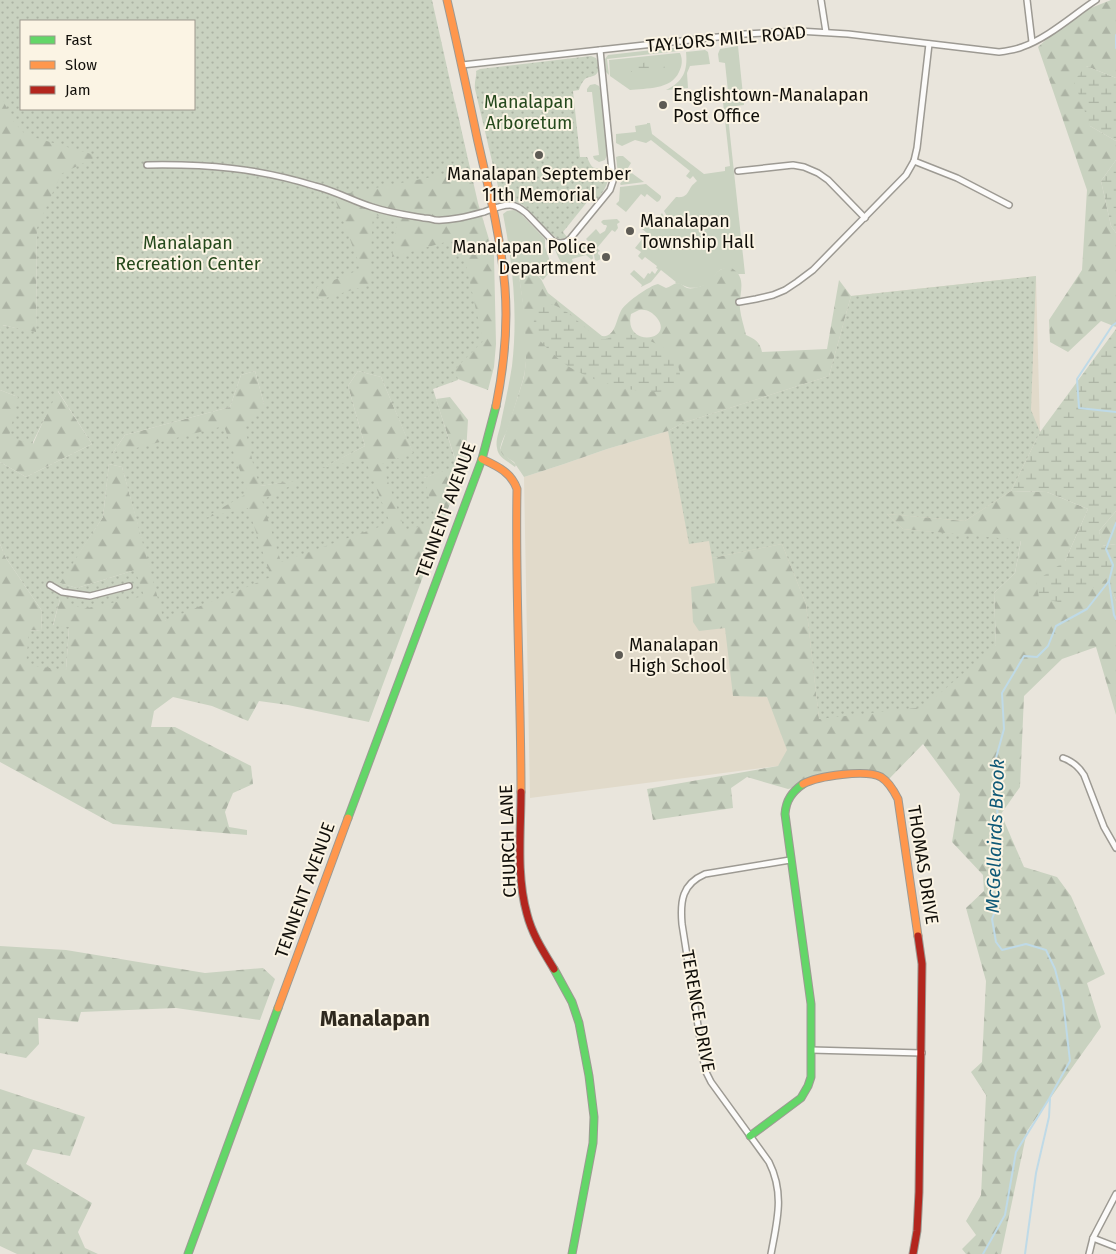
<svg xmlns="http://www.w3.org/2000/svg" width="1116" height="1254" viewBox="0 0 1116 1254" font-family="'Fira Sans',sans-serif">
<defs>
<pattern id="forest-firs" width="22" height="20" patternUnits="userSpaceOnUse" patternTransform="scale(1.25)"><rect width="22" height="20" fill="#c9d2c0"/><path d="M5 1l3.5 6h-7zM16 11l3.5 6h-7z" fill="#acb3a4"/></pattern>
<pattern id="wetland-marsh" width="20" height="14" patternUnits="userSpaceOnUse" patternTransform="scale(1.25)"><rect width="20" height="14" fill="#c9d2c0"/><path d="M1 5h8M5 5V1M11 12h8M15 12V8" fill="none" stroke="#acb3a4"/></pattern>
<pattern id="park-dots" width="8" height="8" patternUnits="userSpaceOnUse" patternTransform="scale(1.25)"><rect width="8" height="8" fill="#c9d2c0"/><path d="M2 2h.1M6 6h.1" fill="none" stroke="#acb3a4" stroke-width="1.8" stroke-linecap="round"/></pattern>
</defs>
<rect width="100%" height="100%" fill="#e9e5dc"/>
<polygon fill="#e1daca" points="1036,276 1040,432 1011,491 778,766 530,798 524,477 564,464 607,449 668,431 683,423 829,376 851,296"/>
<g fill="#c9d2c0">
<path d="M738,46L744,105L727,107L745,274H738C735,271 733,269 728,269C717,267 716,276 710,282C707,285 702,286 699,287C686,290 685,284 675,283L676,282L661,270L651,282L641,287L642,285L630,274L634,270L644,279L648,273L650,274L652,271L655,274L658,269L656,268L657,266L645,257L642,260L638,256L641,252L635,248L647,233L642,229L647,223L651,226L655,225L657,221L656,217L658,215L660,216L662,213L668,224L671,223L664,211L676,197C686,198 687,194 691,187C693,184 695,183 697,181L693,176L690,179L686,176L690,171L651,140L646,143L635,140L622,146L616,143V134L636,132L635,126L647,124V123H650L652,134L704,174L725,171V167L730,166L722,93L728,91L725,63L719,62L718,54L720,49Z"/>
<polygon points="670,48 674,48 679,51 607,59 609,75 606,72 605,59 608,55"/>
<path d="M705,50L708,52L710,64L690,66L687,73L688,88L666,90C683,82 688,71 686,52Z"/>
<path d="M678,53H680C683,60 682,66 679,72C671,90 646,88 630,90L610,76L609,60Z"/>
<polygon points="595,84 599,86 601,91 607,155 605,160 599,162 594,159 593,156 599,155 592,92 587,92 587,89 590,85"/>
<polygon points="619,156 623,156 631,163 619,182 616,157"/>
<polygon points="629,171 644,182 621,185 620,184"/>
<polygon points="646,184 661,196 661,198 659,201 657,202 647,194 646,195 645,197 641,194 626,212 616,204 619,201 620,187"/>
<path d="M514,210L520,213L545,239V247L552,267L549,273L543,280L531,269L527,267L519,276C524,308 531,348 523,380C518,396 513,412 508,428C505,435 501,442 500,449C503,456 512,460 516,465L515,467C508,461 498,458 497,448C495,440 500,430 501,422C505,403 509,385 512,366C518,315 513,264 503,214L507,211Z"/>
<polygon points="617,219 620,222 617,224 618,228 615,232 612,230 597,248 600,251 598,252 598,254 603,258 597,261 595,260 592,245 586,239 596,229 600,234 605,231 607,226 606,225 604,225 601,222 603,220"/>
<path d="M584,241L591,247L593,258L592,260L586,255L572,259L573,263C561,270 558,256 554,247H566L574,242L580,246Z"/>
</g>
<g fill="url(#forest-firs)" fill-rule="evenodd">
<polygon points="1111,0 1116,0 1116,78 1086,66 1090,126 1116,141 1116,160 1101,181 1111,226 1116,233 1116,327 1101,321 1068,352 1050,342 1049,320 1082,270 1087,190 1038,47 1073,15"/>
<polygon points="0,80 21,109 119,109 156,112 455,102 478,203 494,256 496,344 494,367 488,390 455,378 374,288 318,300 317,286 37,228 36,333 3,325 0,331"/>
<path d="M527,267L531,269L541,279L548,293L602,336C616,338 616,318 622,309C628,301 649,286 658,284L666,288C670,287 673,284 677,283C681,283 683,286 687,288C690,289 695,288 698,287C714,283 712,273 722,269C726,267 730,267 733,269C748,279 738,296 740,309C741,318 744,326 746,335C755,339 760,342 762,352L827,349L839,280L851,296L829,376L683,423L668,431L607,449L564,464L524,477L514,462L503,455L500,450L519,393L524,377L526,361V342L523,305L519,276L523,268ZM639,310C647,309 652,312 657,318C675,341 623,348 631,314Z"/>
<polygon points="255,371 264,404 260,486 304,479 281,562 319,469 365,446 348,386 358,371 381,377 424,478 457,465 436,399 450,397 468,420 466,453 468,455 369,722 288,705 259,701 248,721 212,706 173,697 154,711 151,727 175,727 251,766 253,784 233,793 225,812 229,827 247,830 247,835 113,824 0,762 0,544 6,558 42,611 41,631 29,630 66,670 69,628 53,626 60,599 135,570 77,588 59,583 103,517 109,464 122,467 165,621 202,519 112,454 125,435 230,407 241,375"/>
<polygon points="0,390 18,397 33,444 57,390 92,444 26,477 0,462"/>
<polygon points="1011,491 1047,492 1088,509 1065,561 1106,578 1116,601 1116,715 1096,647 1062,659 1024,696 1020,787 1001,814 1024,867 1057,877 1071,896 1105,974 1087,983 1101,1027 1027,1131 1001,1254 966,1254 962,1249 976,1235 966,1221 981,1195 986,1095 971,1072 982,1062 986,981 966,908 984,891 983,875 952,842 960,794 923,744 888,780 862,772 788,789 747,777 731,788 733,808 653,820 647,789 778,766 787,750 767,697 733,696 725,628 699,631 693,622 691,587 715,583 712,558 782,544 806,604 819,719 996,645 994,593 1015,573 1021,541 903,529 887,514 965,521"/>
<polygon points="1116,511 1116,544 1102,546 1099,531"/>
<polygon points="0,946 66,950 205,973 263,968 275,979 260,1020 176,1008 81,1012 78,1022 38,1018 39,1044 26,1058 0,1053"/>
<polygon points="0,1089 85,1117 70,1156 33,1149 26,1164 92,1203 78,1232 85,1248 98,1254 17,1254 0,1246"/>
</g>
<g fill="url(#wetland-marsh)">
<path d="M653,60C658,60 663,61 665,66L664,69L632,72L629,70V68L632,66Z"/>
<polygon points="1086,66 1116,78 1116,141 1090,126 1074,81"/>
<polygon points="1116,160 1116,233 1111,226 1101,181"/>
<path d="M544,304C560,302 577,321 589,331C592,334 597,338 601,339C608,341 613,334 619,333C625,333 632,335 638,337C661,343 683,356 680,383C678,384 676,386 674,388C652,400 595,382 575,370C564,365 554,355 545,346C537,338 532,332 534,320C536,313 538,308 544,304Z"/>
<polygon points="1116,329 1116,511 1099,531 1103,546 1116,544 1116,601 1106,579 1068,604 1039,598 1036,581 1065,561 1088,509 1047,492 1011,491 1040,432"/>
</g>
<g fill="url(#park-dots)" fill-rule="evenodd">
<path d="M0,0H432L473,184L442,175L334,196L361,269L317,287L319,300L369,285L373,214L397,222L392,257L460,238L483,341L455,369L458,380L433,389L457,466L424,478L436,521L405,531L382,464L413,453L381,377L358,371L348,386L365,446L322,468L365,459L390,523L281,562L262,500L302,480L260,486L255,472L244,424L264,404L255,371L241,375L230,407L125,435L112,454L224,426L248,493L204,518L248,508L271,577L164,621L122,467L109,464L103,517L60,583L77,588L135,570L144,596L83,609L60,599L53,625L69,627L66,670L26,665L29,630L41,631L42,611L6,558L0,544V462L26,477L92,444L58,391L32,444L9,437L18,397L0,390V331L2,325L36,332L37,228L61,174L98,156L26,135L13,121L0,94ZM21,21H194V109H21Z"/>
<path d="M591,56L596,58C599,64 601,73 593,76C588,78 590,76 585,79C582,82 580,86 579,90L573,91L580,157H587C594,173 592,165 606,170C612,180 604,190 598,199H596L592,196L563,232L567,237L559,240L550,233L523,205L514,201L502,200L500,195L475,89C474,82 477,76 476,71L480,69Z"/>
<polygon points="1036,276 1031,410 1040,432 1011,491 965,521 887,514 903,529 1021,540 1015,573 994,593 996,645 924,707 819,719 806,604 782,544 712,558 709,541 689,544 668,431 683,423 829,376 851,296"/>
</g>
<g fill="none" stroke-linecap="round" stroke-linejoin="round">
<g stroke="#bfdae7" stroke-width="2">
<polyline points="1116,35 1116,48"/>
<polyline points="1116,323 1112,326 1077,379 1079,408 1116,412"/>
<polyline points="1109,582 1114,615 1116,619"/>
<polyline points="983,1254 1005,1215 1016,1152 1049,1099 1070,1061 1063,1000 1055,969 1046,950 1026,944 1002,950 996,942 992,919 997,906 991,886 998,837 996,758 1004,729 1002,693 1024,656 1037,657 1048,646 1056,626 1087,609 1109,581 1113,565 1106,549 1116,523"/>
<polyline points="1025,1254 1036,1173 1049,1117 1050,1099"/>
</g>
<g stroke="#9d9a93" stroke-width="8">
<g id="street">
<polyline points="821,0 826,32"/>
<polyline points="1027,0 1032,42"/>
<path d="M462,65L745,34L798,31L848,34L999,52C1007,51 1015,50 1022,47C1048,38 1073,15 1096,0"/>
<polyline points="914,161 957,178 1009,205"/>
<path d="M147,165C207,164 257,168 315,186C335,191 353,201 372,207C390,213 406,215 424,218C428,218 432,219 435,220C451,221 469,216 484,212C492,209 501,205 510,205C516,205 521,209 526,213L553,241C559,244 565,244 570,239L606,195L610,190L613,181L600,50"/>
<polyline points="738,171 793,165 804,167 818,173 828,180 865,218"/>
<polyline points="739,302 756,299 773,295 785,290 797,282 813,270 906,175 914,161 917,148 929,44"/>
<polyline points="50,585 62,592 90,596 129,586"/>
<path d="M1063,758C1072,761 1079,767 1084,775L1104,827L1116,848"/>
<polyline points="811,1050 922,1053"/>
<polyline points="1093,1238 1116,1247"/>
<path d="M771,1254C777,1221 785,1194 769,1162L711,1082L705,1070L682,924C680,901 682,884 705,874L790,860"/>
<polyline points="1089,1254 1093,1238 1116,1194"/>
</g>
</g>
<g stroke="#9d9a93" stroke-width="9">
<g id="fast">
<polyline points="348,818 482,459 496,406"/>
<polyline points="554,969 572,1002 579,1023 589,1076 594,1117 593,1143 572,1254"/>
<path d="M750,1136L801,1098L808,1086L811,1077V1004L785,814C786,800 792,792 803,784"/>
<polyline points="188,1254 278,1008"/>
</g>
</g>
<g stroke="#9d9a93" stroke-width="9">
<g id="slow">
<path d="M447,0C458,47 468,95 478,142C489,190 501,238 505,288C508,328 504,367 496,406"/>
<path d="M482,459C497,466 511,472 517,489C515,590 521,691 521,792"/>
<path d="M803,784C818,776 866,769 881,777C889,782 894,791 898,799L918,936"/>
<polyline points="278,1008 348,818"/>
</g>
</g>
<g stroke="#9d9a93" stroke-width="9">
<g id="jam">
<path d="M521,792C521,832 516,875 527,914C532,934 543,951 554,969"/>
<polyline points="913,1254 917,1231 919,1192 922,964 918,936"/>
</g>
</g>
<use href="#street" stroke="#fcfbfa" stroke-width="5"/>
<use href="#fast" stroke="#63d668" stroke-width="7"/>
<use href="#slow" stroke="#ff974d" stroke-width="7"/>
<use href="#jam" stroke="#b3261e" stroke-width="7"/>
</g>
<g fill="#5d5a54" stroke="#fbf4e4" stroke-width="2">
<circle cx="663" cy="105" r="5"/>
<circle cx="539" cy="155" r="5"/>
<circle cx="630" cy="231" r="5"/>
<circle cx="606" cy="257" r="5"/>
<circle cx="619" cy="655" r="5"/>
</g>
<g text-anchor="middle" dominant-baseline="central" stroke-width="4" stroke-linejoin="round" paint-order="stroke">
<g font-size="18" fill="#110f0a" stroke="#fbf4e4">
<text transform="translate(726 39) rotate(-5)">TAYLORS MILL ROAD</text>
<text transform="translate(446 510) rotate(-70)">TENNENT AVENUE</text>
<text transform="translate(508 841) rotate(-92)">CHURCH LANE</text>
<text transform="translate(923 865) rotate(81)">THOMAS DRIVE</text>
<text transform="translate(305 890) rotate(-70)">TENNENT AVENUE</text>
<text transform="translate(698 1011) rotate(80)">TERENCE DRIVE</text>
</g>
<g font-size="18" fill="#110f0a" stroke="#fbf4e4" text-anchor="start">
<text x="673" y="95">Englishtown-Manalapan<tspan x="673" dy="21">Post Office</tspan></text>
<text x="539" y="174" text-anchor="middle">Manalapan September<tspan x="539" dy="21">11th Memorial</tspan></text>
<text x="640" y="221">Manalapan<tspan x="640" dy="21">Township Hall</tspan></text>
<text x="596" y="247" text-anchor="end">Manalapan Police<tspan x="596" dy="21">Department</tspan></text>
<text x="629" y="645">Manalapan<tspan x="629" dy="21">High School</tspan></text>
</g>
<g font-size="18" fill="#25491c" stroke="#fbf4e4">
<text x="529" y="102">Manalapan<tspan x="529" dy="21">Arboretum</tspan></text>
<text x="188" y="243">Manalapan<tspan x="188" dy="21">Recreation Center</tspan></text>
</g>
<g font-size="19" font-style="italic" fill="#0f5977" stroke="#fbf4e4">
<text transform="translate(995 836) rotate(-88)">McGellairds Brook</text>
</g>
<g font-size="22" font-weight="bold" fill="#2f291e" stroke="#fbf4e4">
<text x="375" y="1018">Manalapan</text>
</g>
</g>
<rect x="20" y="20" width="175" height="90" fill="#fbf4e4" stroke="#9d988d"/>
<rect x="30" y="36" width="25" height="8" fill="#63d668" stroke="#9d988d"/>
<text x="65" y="45" font-size="15" fill="#110f0a">Fast</text>
<rect x="30" y="61" width="25" height="8" fill="#ff974d" stroke="#9d988d"/>
<text x="65" y="70" font-size="15" fill="#110f0a">Slow</text>
<rect x="30" y="86" width="25" height="8" fill="#b3261e" stroke="#9d988d"/>
<text x="65" y="95" font-size="15" fill="#110f0a">Jam</text>
</svg>
